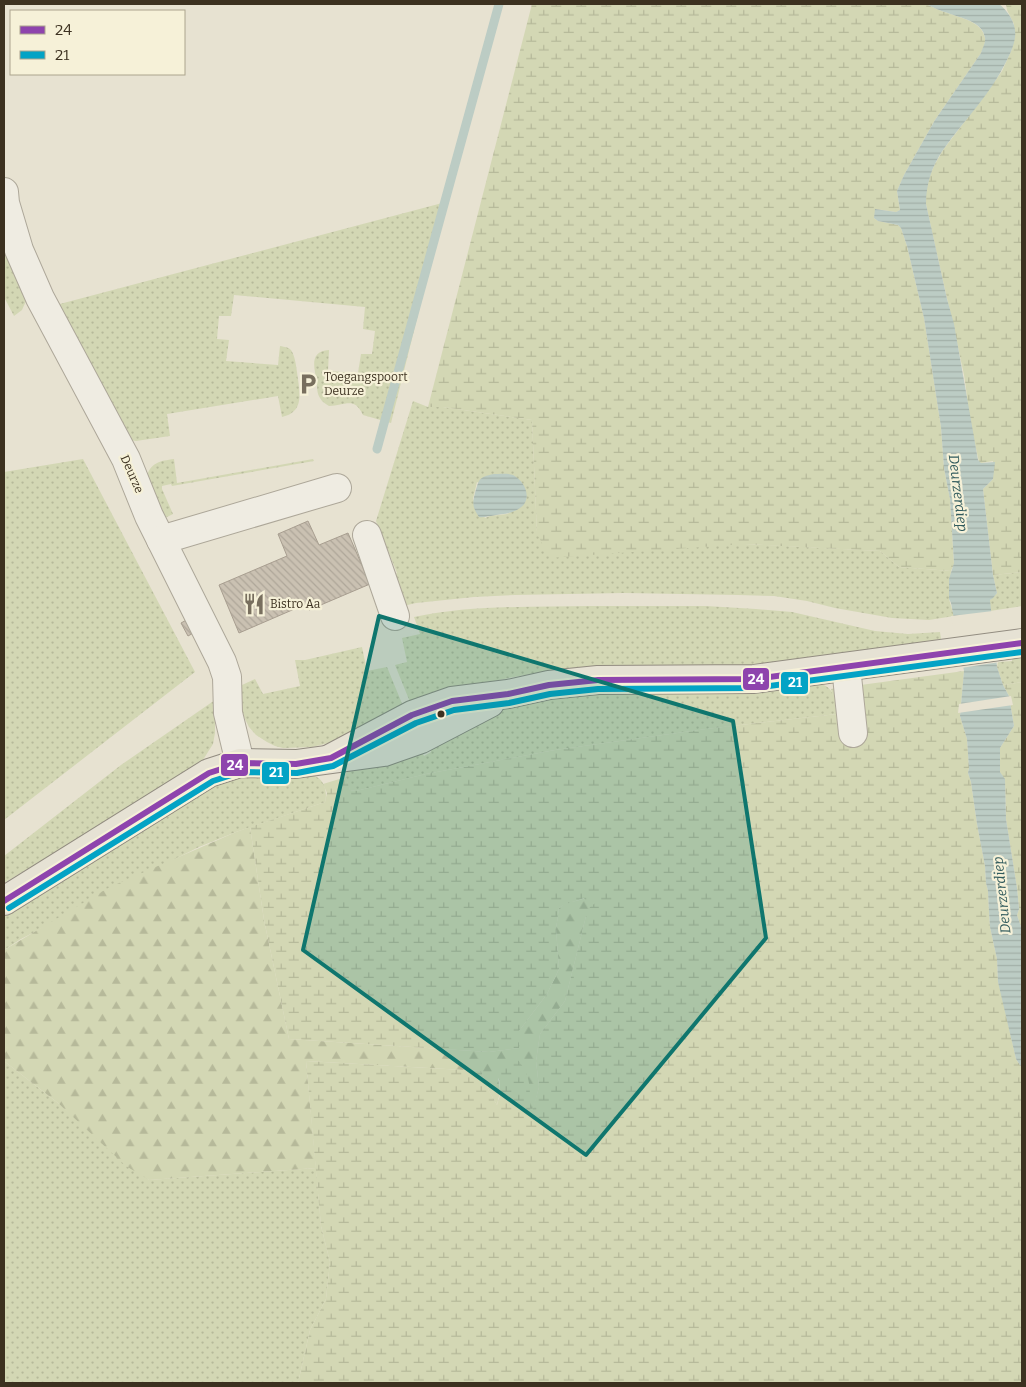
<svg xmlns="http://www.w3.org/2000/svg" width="1026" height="1387" viewBox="0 0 1026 1387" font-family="Bitter,serif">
<defs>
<pattern id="grass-dots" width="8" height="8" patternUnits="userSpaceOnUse" patternTransform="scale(1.25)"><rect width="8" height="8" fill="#d3d7b4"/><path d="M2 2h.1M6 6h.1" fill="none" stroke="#b6b99a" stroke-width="1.8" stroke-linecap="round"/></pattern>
<pattern id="forest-firs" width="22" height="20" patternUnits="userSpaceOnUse" patternTransform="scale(1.25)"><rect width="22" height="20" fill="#d3d7b4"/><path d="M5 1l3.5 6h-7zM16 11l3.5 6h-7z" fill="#b6b99a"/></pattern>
<pattern id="wetland-marsh" width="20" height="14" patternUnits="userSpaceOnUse" patternTransform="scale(1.25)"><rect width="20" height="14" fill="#d3d7b4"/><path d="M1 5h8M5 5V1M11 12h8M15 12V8" fill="none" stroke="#b6b99a"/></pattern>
<pattern id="water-rules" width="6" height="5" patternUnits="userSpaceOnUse" patternTransform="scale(1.25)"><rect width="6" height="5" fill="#bcccc4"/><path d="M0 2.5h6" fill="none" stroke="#a2b0a8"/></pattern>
<pattern id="building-back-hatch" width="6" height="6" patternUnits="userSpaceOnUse" patternTransform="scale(1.25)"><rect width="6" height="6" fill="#cac1b2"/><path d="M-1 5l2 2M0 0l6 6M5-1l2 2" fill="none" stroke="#aea699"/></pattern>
</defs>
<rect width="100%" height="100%" fill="#e7e2d1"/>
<g fill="url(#grass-dots)" fill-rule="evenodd">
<path d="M446,202L391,423L363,415C354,396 345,406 329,406C326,404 322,402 320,398C317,394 317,387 317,382C314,368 309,351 329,350L328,371L358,373L361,354H372L375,331L363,329L365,307L234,295L231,316H219L217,339L229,340L226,361L278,365L280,346C285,347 288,347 291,350C295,356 296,365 297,372C299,390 306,412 282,417L278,396L167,414L170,436L136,441L130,440L56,305Z"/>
<polygon points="4,235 26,286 26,301 22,310 14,316 4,297"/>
<path d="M413,401L428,407H443L532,420L537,533L880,551L899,567L951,571L949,599L954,616L929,620L892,618L835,608L807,601L774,596L738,595L624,593L515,595L474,597L416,603L403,606L392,576L397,573L376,521ZM477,482L519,508L507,514L490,516L485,518L473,499Z"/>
<polygon points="83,459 195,672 4,820 4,472"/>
<path d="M174,459L177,483L313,459L314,461L172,486L171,484L162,486V489L173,514L163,519L146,479C150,462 160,461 174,459Z"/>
<polygon points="1022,572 1022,606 990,611 990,600 997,593 993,575"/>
<path d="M590,606H706L756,609L792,612L875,631L908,634L940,632L941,639L756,666L590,667C549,671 507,676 467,688C449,693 430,700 412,707L395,665L407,662L402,638L420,634L414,617C470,605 532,607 590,606Z"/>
<polygon points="362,647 367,671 387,667 403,706 341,740 312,747 283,748 275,746 267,742 256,735 249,727 244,717 241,705 242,685 255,679 263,694 300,686 295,660 305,660"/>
<polygon points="1022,656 1022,682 1003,685 997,667 998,662 1012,661 1012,657"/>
<path d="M820,684C835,687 834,700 837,714L706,729L555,750L426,774L356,791L350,790L345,775L348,770L420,748L424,756L431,752L430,749L487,714L523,703L552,697L596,692L698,693L734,692Z"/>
<polygon points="215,700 215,733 213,744 201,763 121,813 4,883 4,856 121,765"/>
<path d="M239,776C255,777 271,778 286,778C294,778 306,775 314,776C324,778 328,793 325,802L236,832L199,847L177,858L21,939L4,950V912L216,785Z"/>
<polygon points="4,1061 58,1103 149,1180 316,1168 321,1226 330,1262 326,1299 310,1330 298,1383 4,1383"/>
</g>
<polygon fill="url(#forest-firs)" points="250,827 264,920 289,1039 489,1052 519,1048 519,1031 547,994 559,969 556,929 559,908 567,902 576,901 585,898 599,901 586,916 565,1001 540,1034 536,1061 539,1087 531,1119 498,1078 500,1092 497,1105 489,1091 481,1071 306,1061 316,1168 149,1180 126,1166 58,1103 4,1061 4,950 110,887 236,832"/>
<g fill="url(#wetland-marsh)">
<path d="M532,4H926C933,7 940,11 948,13C960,18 982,21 985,38C986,43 983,48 981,53L935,120L904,175L897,191L900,210L896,212L876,209L874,218L878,221L898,225L901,228L907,246L924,318L941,427L944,468L950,499L954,564L951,571L899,567L880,551L744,544L549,558L537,533L532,420L443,407H428Z"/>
<path d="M1006,4H1022V572L993,575L983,489L993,479V461L981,463L979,462C975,444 971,427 968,409C967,398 966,386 964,375C952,318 938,261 926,204V191L930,175L935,164L943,150L988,91L1002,71L1012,49L1014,24L1007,10Z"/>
<path d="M964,671L960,716L967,739L969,768L968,773L971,782L977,824L985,866L986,883L988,891L989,912L990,927L997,959L998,982L1001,992L1016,1059L1022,1068V1383H298L310,1330L326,1299L330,1262L321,1226L306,1061L481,1071L489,1091L497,1105C498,1101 500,1097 500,1093C501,1077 492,1059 517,1059C535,1080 528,1094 531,1116L539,1087L536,1061L540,1034L565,1001L586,916L590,907L598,901L587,902L584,898C575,902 567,902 559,908L556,929L559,969L547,994L519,1031V1048L489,1052L289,1039L264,920L250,827L325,802L327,793L323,784L346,777L350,790L356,791L426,774L555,750L706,729L837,714L831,689Z"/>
<polygon points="1022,682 1022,930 1017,915 1019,909 1017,888 1006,819 1005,780 1000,772 1000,748 1014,726 1009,696 1003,685"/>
</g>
<g fill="url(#water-rules)">
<path d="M926,4H999C1008,11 1017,24 1015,37C1014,46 1010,54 1006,62C990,95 964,120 943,150C932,166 926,184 926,204L947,299L954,324L978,460L981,463L995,462L993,479L983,489L993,575L997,593L993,598L990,600L997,667L1003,685L1009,696L1014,726L1000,748V772L1005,779L1006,819L1017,888L1019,909L1017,915L1022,930V1068L1016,1059L998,982L997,959L990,927L989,912L988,891L986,883L985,866L977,824L971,782L968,773L969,768L967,739L960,716L964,671L951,603L949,599V579L954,563L950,499L944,468L941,427L924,318L907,246L901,228L898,225L878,221L874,218L875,209L896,212L900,210L897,191L904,175L935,120L981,53C982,48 986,43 985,38C983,21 960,18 948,13C940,11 933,7 926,4Z"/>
<path d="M494,474C499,474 508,473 513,475C525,481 533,499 520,508C510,515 502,513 491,516C486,516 484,518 479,517C473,508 472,504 475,493C479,480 478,477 494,474Z"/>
</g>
<g fill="#e7e2d1">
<polygon points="993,611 1000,662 961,668 951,616"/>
<polygon points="1011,696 1013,705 958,713 959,704"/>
</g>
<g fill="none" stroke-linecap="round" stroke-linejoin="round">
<polyline stroke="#bcccc4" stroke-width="9" points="377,449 499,4"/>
</g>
<g fill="url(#building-back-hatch)" stroke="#a89e90">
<polygon points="308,521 319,545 348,533 370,584 309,610 306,604 239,633 219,585 287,556 278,534"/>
<polygon points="190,618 197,631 188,636 181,623"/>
</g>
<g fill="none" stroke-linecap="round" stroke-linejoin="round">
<g stroke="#ada799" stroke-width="30">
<g id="minor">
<polyline points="4,192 5,203 19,250 40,298 126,459 149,516 222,662 227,677 228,713 240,763"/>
<polyline points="367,535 395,616"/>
<polyline points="161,540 337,488"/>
<polyline points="846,667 853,733"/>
</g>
</g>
<g stroke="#928c80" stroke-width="30">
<g id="major">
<polyline points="331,758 412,715 452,701 508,694 549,685 598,680 754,679 1022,643"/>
<polyline points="4,901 209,773 240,763 296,764 384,752 421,739 490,703"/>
</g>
</g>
<use href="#minor" stroke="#efece2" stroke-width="28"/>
<use href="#major" stroke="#e6e2d4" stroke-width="28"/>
<g stroke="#f6f1d8" stroke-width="10">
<polyline id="bus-1" points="4,901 209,773 240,763 296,764 331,758 412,715 452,701 508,694 549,685 598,680 754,679 1022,643"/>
</g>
<g stroke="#f6f1d8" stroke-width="10">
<polyline id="bus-2" points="9,908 213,781 241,772 297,773 333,766 416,723 454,710 509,703 550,694 598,689 755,688 1022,652"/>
</g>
<use href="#bus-1" stroke="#8e44ad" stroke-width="6"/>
<use href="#bus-2" stroke="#03a3c5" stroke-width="6"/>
</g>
<path fill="#0f766e" fill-opacity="0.2" stroke="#0f766e" stroke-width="4" stroke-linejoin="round" d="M379,616L733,721L766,938L586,1155L303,950Z"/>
<defs>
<g id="parking-bare" transform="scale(1.725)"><path d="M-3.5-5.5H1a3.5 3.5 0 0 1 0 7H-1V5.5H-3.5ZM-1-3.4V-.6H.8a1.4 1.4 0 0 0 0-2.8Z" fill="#786f5e" stroke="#f6f1d8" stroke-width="2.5" paint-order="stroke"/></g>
<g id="restaurant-bare" transform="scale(1.725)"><path d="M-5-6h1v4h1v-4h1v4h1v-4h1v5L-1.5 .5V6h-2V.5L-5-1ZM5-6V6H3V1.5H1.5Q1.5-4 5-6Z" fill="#786f5e" stroke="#f6f1d8" stroke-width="2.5" paint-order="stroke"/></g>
</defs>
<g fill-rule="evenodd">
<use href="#parking-bare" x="308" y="384"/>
<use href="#restaurant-bare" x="254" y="604"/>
</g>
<circle fill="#3c3120" stroke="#f6f1d8" stroke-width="2" cx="441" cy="714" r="4.5"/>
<g text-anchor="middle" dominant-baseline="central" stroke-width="4.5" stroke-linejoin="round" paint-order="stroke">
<g font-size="12" fill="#3c3120" stroke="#f6f1d8" text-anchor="start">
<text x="324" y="377">Toegangspoort<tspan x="324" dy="14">Deurze</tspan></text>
<text x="270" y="604">Bistro Aa</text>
</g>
<g font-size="12" fill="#3c3120" stroke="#f6f1d8">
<text transform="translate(132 474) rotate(66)">Deurze</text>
</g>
<g font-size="14" font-style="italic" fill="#305a5c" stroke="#f6f1d8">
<text transform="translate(958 493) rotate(83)">Deurzerdiep</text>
<text transform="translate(1002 895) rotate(-96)">Deurzerdiep</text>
</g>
</g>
<g stroke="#f6f1d8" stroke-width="2">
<rect x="742" y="667" width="28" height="24" rx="5" fill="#8e44ad"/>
<rect x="780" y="671" width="29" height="24" rx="5" fill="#03a3c5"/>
<rect x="220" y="753" width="29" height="24" rx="5" fill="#8e44ad"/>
<rect x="261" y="761" width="29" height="24" rx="5" fill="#03a3c5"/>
</g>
<g font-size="14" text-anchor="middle" font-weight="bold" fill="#fff">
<text x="756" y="684">24</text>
<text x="795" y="687">21</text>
<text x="235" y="770">24</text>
<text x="276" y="777">21</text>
</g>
<rect width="1026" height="1387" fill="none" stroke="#3c3120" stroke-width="10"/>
<rect x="10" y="10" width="175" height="65" fill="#f6f1d8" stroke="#aca48e"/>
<rect x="20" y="26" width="25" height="8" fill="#8e44ad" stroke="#aca48e"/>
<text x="55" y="35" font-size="15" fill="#3c3120">24</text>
<rect x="20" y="51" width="25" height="8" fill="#03a3c5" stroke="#aca48e"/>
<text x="55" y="60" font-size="15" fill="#3c3120">21</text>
</svg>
